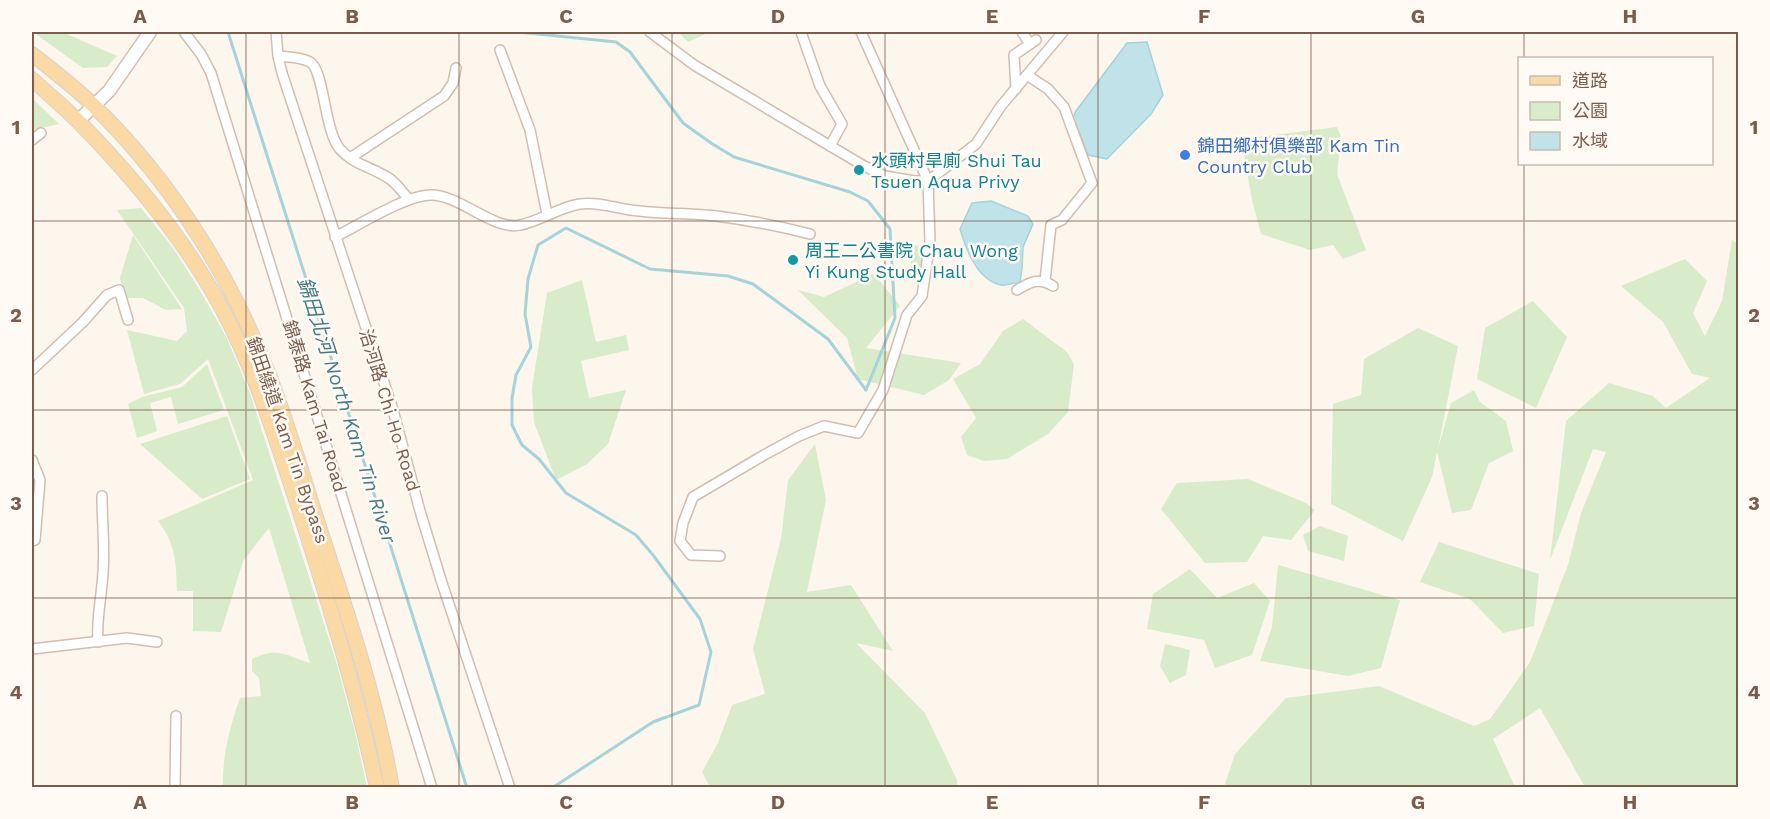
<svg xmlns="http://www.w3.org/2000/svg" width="1770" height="819" viewBox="0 0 1770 819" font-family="'Work Sans','Noto Sans TC',sans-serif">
<rect width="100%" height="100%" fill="#fdf6ec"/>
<g fill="#d8ecc9">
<polygon points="33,32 62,32 117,56 107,67 83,68"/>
<polygon points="678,32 710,32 688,42"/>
<polygon points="32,98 59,124 32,130"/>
<polygon points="1337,127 1341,137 1337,174 1366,250 1343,259 1333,245 1310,250 1261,234 1252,200 1241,139"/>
<path d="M141,208L173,248L198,287L227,338L250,393L336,661L355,732L367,787H223C222,757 230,726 240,698L261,696L259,678L252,671V659C278,646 287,656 310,663L269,528L243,561L221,632L193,631V591H177C176,563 176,544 158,521L253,480L208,359L180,384L144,394L127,330L177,341L187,331L184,308L117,210Z"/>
<polygon points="133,235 182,309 166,310 143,298 125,298 120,278"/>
<polygon points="1732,240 1738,244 1738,787 1585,787 1540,708 1493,739 1515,787 1224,787 1235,754 1286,698 1379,686 1474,726 1490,719 1530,662 1568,565 1581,513 1606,452 1593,449 1550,560 1566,421 1609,383 1653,396 1666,408 1710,378 1692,374 1663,322 1621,286 1685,259 1707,281 1693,313 1705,336 1722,301"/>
<polygon points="913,245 925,246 922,277 909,276"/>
<polygon points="874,274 900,306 866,348 961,363 949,380 924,395 858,379 847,338 798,290 824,297"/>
<polygon points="582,280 596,342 626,335 629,350 581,361 589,398 626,390 608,444 587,464 556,480 534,422 532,388 547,293"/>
<polygon points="1533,301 1567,337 1536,408 1477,379 1485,328"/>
<polygon points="1023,319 1067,352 1074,364 1068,412 1048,434 1007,459 984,461 967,455 961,437 976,418 953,379 980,364 1003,331"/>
<polygon points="1418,328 1458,346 1438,449 1451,403 1474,390 1480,402 1506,421 1513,451 1489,463 1471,510 1452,513 1437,452 1432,477 1403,541 1331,504 1333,404 1361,395 1364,359"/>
<polygon points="207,364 224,410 178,424 171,397 150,403 157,431 137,438 128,404 142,397 182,387"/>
<polygon points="227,416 250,479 202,499 140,444"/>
<polygon points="815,444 826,500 807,592 851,585 893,651 856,643 925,713 957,780 957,787 710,787 702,772 718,743 732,705 765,694 753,649 781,539 788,480"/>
<polygon points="1248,479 1306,503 1315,510 1291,540 1263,536 1247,562 1205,563 1161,509 1177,483"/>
<polygon points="1320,526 1348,536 1344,561 1308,551 1303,535"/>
<polygon points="1439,542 1539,574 1534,626 1503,633 1470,599 1420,582"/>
<polygon points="1278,565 1400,600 1381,668 1348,676 1260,661 1272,627"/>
<polygon points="1190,569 1217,598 1254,583 1270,601 1252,655 1215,668 1204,640 1147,629 1153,594"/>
<polygon points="1165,644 1190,650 1186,675 1170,683 1160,666"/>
</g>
<g fill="#bfe3e8" stroke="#a5d3da" stroke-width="1.5">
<polygon points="1147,42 1163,95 1151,114 1107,159 1088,155 1073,118 1076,111 1127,43"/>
<path d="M991,201L1028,216L1033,224L1023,247L1022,269L1020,282C1014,283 1006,286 1001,285C977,280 966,249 960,229L972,203Z"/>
</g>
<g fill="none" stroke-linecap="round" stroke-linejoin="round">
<g stroke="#a5d3da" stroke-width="3">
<polyline points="228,32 467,788"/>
<polyline points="518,32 616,42 630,52 683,123 711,143 734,157 850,192 868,201 890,229 895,318 866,390"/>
<polyline points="552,788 653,722 699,705 711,652 700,619 653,555 636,535 566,493 539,459 522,445 512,425 512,398 516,375 531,347 525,314 528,279 538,245 566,228 650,269 728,276 753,284 828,339 866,390"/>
</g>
<g stroke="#d1beb0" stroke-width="12">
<g id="street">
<polyline points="184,32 201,54 211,73 432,788"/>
<polyline points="276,32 278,56 282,73 393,410 420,511 441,580 510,788"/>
<polyline points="650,32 694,65 864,166 885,176 914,181 928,181 976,144 1001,106 1063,32"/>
<polyline points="801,32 820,86 842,124 830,146"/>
<polyline points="1022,32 1030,44"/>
<polyline points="500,50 530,130 547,214"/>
<path d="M278,56C288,57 301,57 310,62C324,70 324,128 339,148C353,165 373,167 390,179C397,184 403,193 409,199"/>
<polyline points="1027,75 1048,89 1064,107 1092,183 1062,220 1051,225 1045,281"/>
<polyline points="1016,89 1014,55 1036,40"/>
<polyline points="32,140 41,133"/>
<polyline points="350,158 444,96 453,83 456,68"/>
<path d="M335,237C359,225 406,195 431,195C460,195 494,231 520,225C541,221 559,207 580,204C600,201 619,210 639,211C664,214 690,213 716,216C748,220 779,226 810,234"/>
<path d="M1017,290C1030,282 1039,277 1053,286"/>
<polyline points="32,370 83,322 107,295 119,290 128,320"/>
<polyline points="32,460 40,480 35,540 32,541"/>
<polyline points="720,556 691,555 680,541 683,523 693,497 764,455 799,436 824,426 858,433 883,390 907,315 922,296 930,242 928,181 861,32"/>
<path d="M98,642C96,618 102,596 103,572C105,547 102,521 102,496"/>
<polyline points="32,649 127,638 157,642"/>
<polyline points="175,788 176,716"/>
</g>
</g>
<g stroke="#d6c0b0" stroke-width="15">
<polyline id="secondary" points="78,121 109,91 150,32"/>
</g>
<g stroke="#dad1cd" stroke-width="16">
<g id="primary">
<path d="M32,54C53,71 75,87 94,106C173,183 234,281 272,383C291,434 306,487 323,539C350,621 377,702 392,788"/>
<path d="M32,79C47,93 64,107 79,122C128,172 175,228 211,289C252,358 275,436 300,512C329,603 357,694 377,788"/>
</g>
</g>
<use href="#street" stroke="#fff" stroke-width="9"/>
<use href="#secondary" stroke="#fff" stroke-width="12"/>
<use href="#primary" stroke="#fbd9a5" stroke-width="14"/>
</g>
<path fill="none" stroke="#7a5c4d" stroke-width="1.5" stroke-opacity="0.55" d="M246,32V788M459,32V788M672,32V788M885,32V788M1098,32V788M1311,32V788M1524,32V58M1524,164V788M32,221H1738M32,410H1738M32,598H1738"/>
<circle fill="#3f7fe0" stroke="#fffaf3" stroke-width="2" cx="1185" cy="155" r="6"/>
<g fill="#0f9aa8" stroke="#fffaf3" stroke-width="2">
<circle cx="859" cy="170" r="6"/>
<circle cx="793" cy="260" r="6"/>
</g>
<g text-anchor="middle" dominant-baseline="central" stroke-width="5" stroke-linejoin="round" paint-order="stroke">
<g font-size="18" fill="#366cbe" stroke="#fffaf3" text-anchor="start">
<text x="1197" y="145">錦田鄉村俱樂部 Kam Tin<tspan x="1197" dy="21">Country Club</tspan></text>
</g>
<g font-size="18" fill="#0d838f" stroke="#fffaf3" text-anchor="start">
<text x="871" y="160">水頭村旱廁 Shui Tau<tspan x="871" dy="21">Tsuen Aqua Privy</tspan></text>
<text x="805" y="250">周王二公書院 Chau Wong<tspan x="805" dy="21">Yi Kung Study Hall</tspan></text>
</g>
<g font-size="18" fill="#7a5c4d" stroke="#fffaf3">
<text transform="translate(315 406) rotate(73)">錦泰路 Kam Tai Road</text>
<text transform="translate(390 410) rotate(73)">治河路 Chi Ho Road</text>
<text transform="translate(288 440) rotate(71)">錦田繞道 Kam Tin Bypass</text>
</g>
<g font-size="20" font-style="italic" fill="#437c86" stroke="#fffaf3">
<text transform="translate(347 410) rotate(72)">錦田北河 North Kam Tin River</text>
</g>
</g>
<rect width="1770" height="819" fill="none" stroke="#fffaf3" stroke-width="66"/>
<rect x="1518" y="57" width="195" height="108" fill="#fffaf3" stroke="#cabbb1" stroke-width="1.5"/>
<rect x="1530" y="76" width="30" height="9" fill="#fbd9a5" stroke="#cabbb1" stroke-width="1.5"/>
<text x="1572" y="87" font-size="18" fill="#7a5c4d">道路</text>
<rect x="1530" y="102" width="30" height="18" fill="#d8ecc9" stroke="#cabbb1" stroke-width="1.5"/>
<text x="1572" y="117" font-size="18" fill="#7a5c4d">公園</text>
<rect x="1530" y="132" width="30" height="18" fill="#bfe3e8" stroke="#cabbb1" stroke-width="1.5"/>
<text x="1572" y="147" font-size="18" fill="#7a5c4d">水域</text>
<rect x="33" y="33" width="1704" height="753" fill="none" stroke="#7a5c4d" stroke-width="2"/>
<g font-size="20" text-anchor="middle" font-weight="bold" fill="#7a5c4d">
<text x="140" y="23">A</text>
<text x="352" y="23">B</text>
<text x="566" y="23">C</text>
<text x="778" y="23">D</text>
<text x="992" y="23">E</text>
<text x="1204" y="23">F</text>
<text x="1418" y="23">G</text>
<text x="1630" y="23">H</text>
<text x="16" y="134">1</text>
<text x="1754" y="134">1</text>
<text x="16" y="322">2</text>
<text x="1754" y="322">2</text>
<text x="16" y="510">3</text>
<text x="1754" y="510">3</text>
<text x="16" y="699">4</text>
<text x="1754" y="699">4</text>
<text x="140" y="809">A</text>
<text x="352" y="809">B</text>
<text x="566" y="809">C</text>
<text x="778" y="809">D</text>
<text x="992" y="809">E</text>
<text x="1204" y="809">F</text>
<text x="1418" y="809">G</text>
<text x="1630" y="809">H</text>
</g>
</svg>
